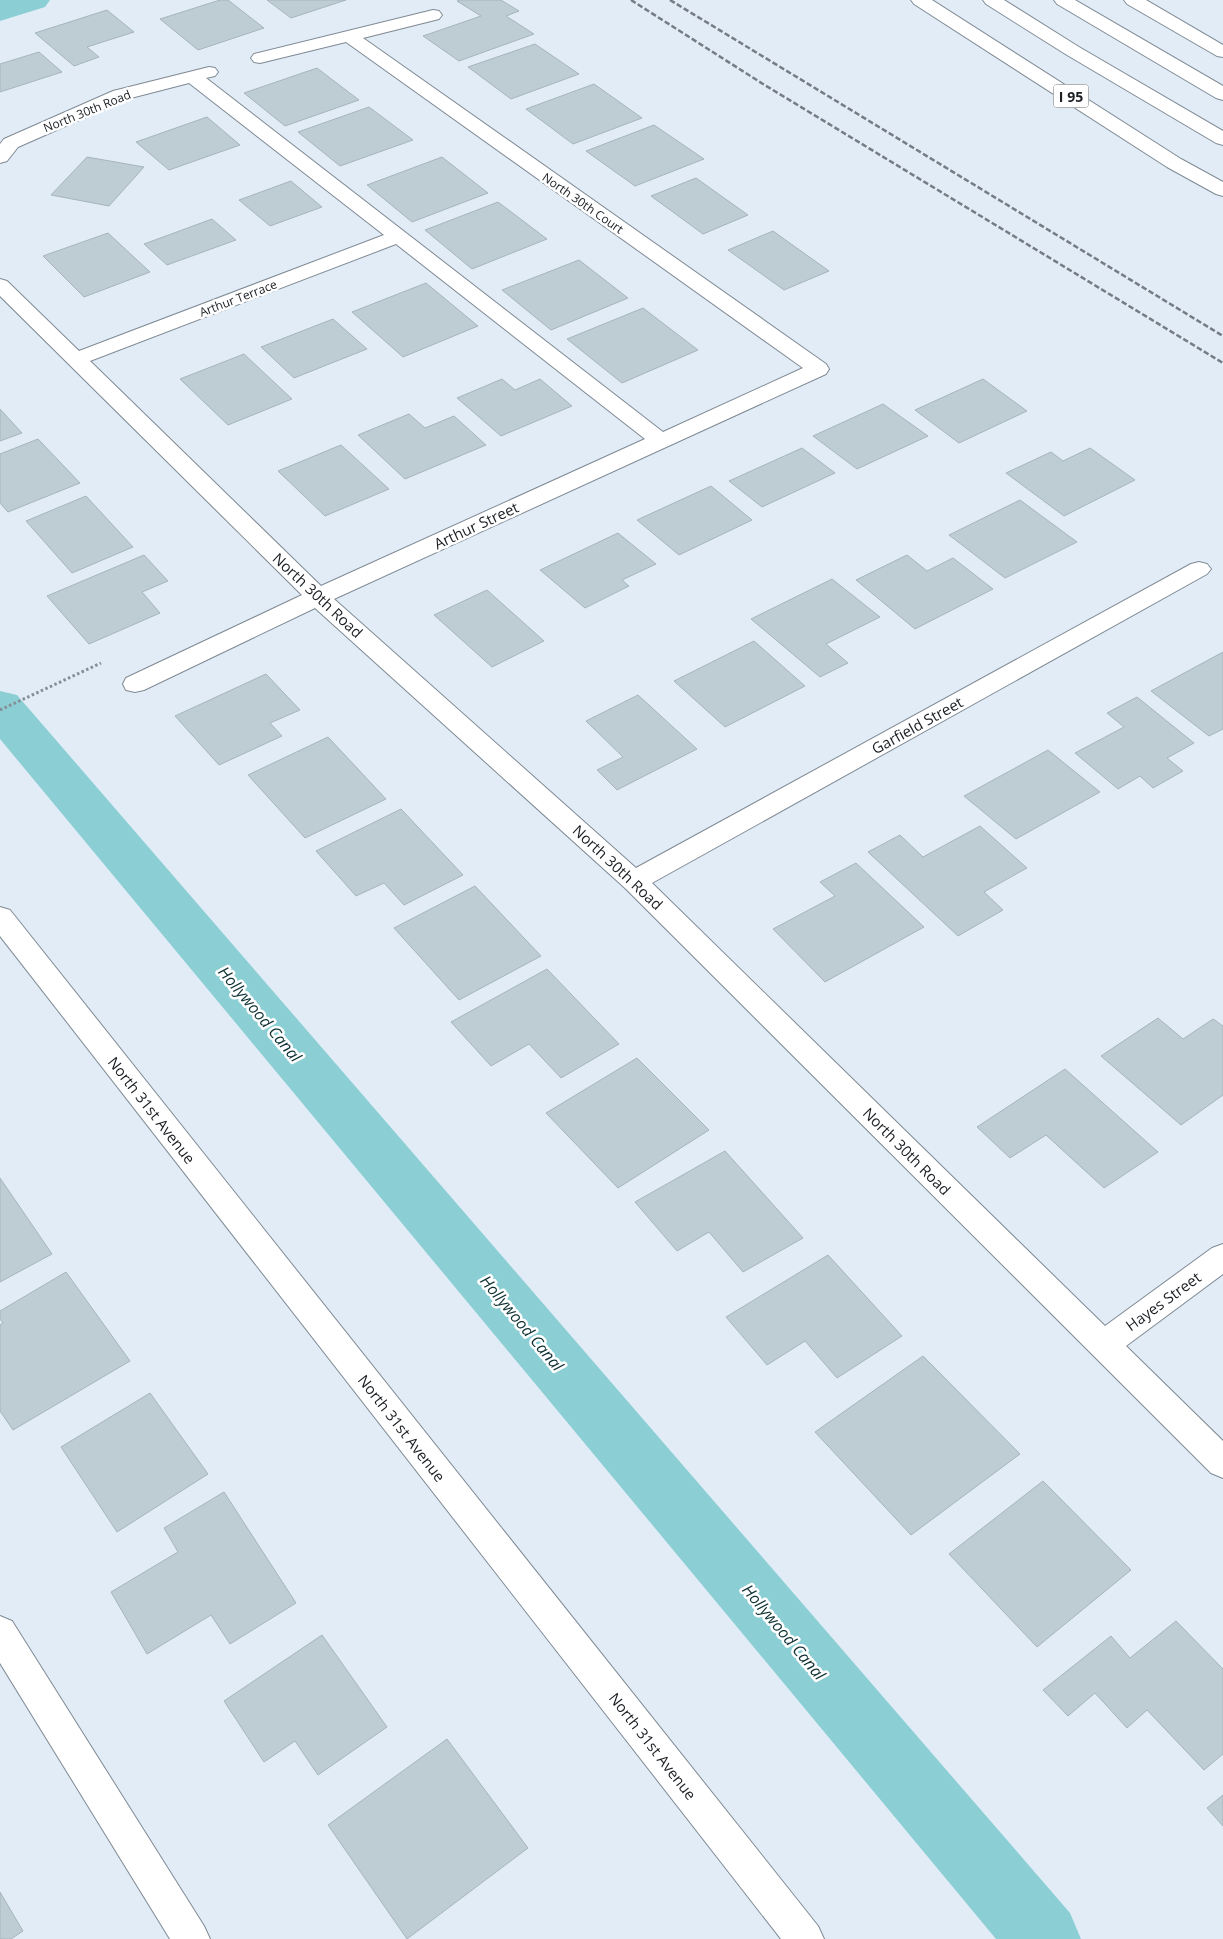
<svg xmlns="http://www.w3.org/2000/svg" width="1223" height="1939" viewBox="0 0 1223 1939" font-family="'Open Sans',sans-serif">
<rect width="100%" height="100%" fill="#e1ecf7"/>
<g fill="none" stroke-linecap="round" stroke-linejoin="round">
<g fill="#8bcfd5" fill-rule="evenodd">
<polygon points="0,0 50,0 45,7 0,21"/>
<polygon points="0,691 17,695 1070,1913 1081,1939 996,1939 0,739"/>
</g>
</g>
<g fill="#bdcdd3" stroke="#a6b5bb">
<polygon points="220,0 228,0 264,28 198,50 160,19"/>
<polygon points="267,0 346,0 291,18"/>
<polygon points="460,0 501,0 519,11 506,16 534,34 459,61 423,36 481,16 457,1"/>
<polygon points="107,10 134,32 87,47 99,57 74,66 35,33"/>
<polygon points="535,44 579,74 511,99 468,67"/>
<polygon points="39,52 62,72 0,92 0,64"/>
<polygon points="317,68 359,100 285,126 244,93"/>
<polygon points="594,84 642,118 573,144 526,109"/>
<polygon points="369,107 413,140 340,166 298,132"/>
<polygon points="207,117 240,145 169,170 136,142"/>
<polygon points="654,125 704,159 635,186 586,151"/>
<polygon points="87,157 144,167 109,206 51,195"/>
<polygon points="442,157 488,193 412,222 367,185"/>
<polygon points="696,178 748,215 703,234 651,196"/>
<polygon points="291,181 322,207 270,226 239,200"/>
<polygon points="498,202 547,239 472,269 425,230"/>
<polygon points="212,219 236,240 167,265 144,244"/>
<polygon points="773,231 829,271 784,290 728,250"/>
<polygon points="108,233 150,272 84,297 43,256"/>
<polygon points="579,260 628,298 551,330 502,290"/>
<polygon points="426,283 478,326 403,357 352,312"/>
<polygon points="643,308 698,350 622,383 567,339"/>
<polygon points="333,319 367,349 294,378 261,347"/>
<polygon points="244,354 292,399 228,425 180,379"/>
<polygon points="502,379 515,390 540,379 572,406 501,436 457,398"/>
<polygon points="983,379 1027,411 959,443 915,410"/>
<polygon points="883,404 928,436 857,469 813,436"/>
<polygon points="0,409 22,433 0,441"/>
<polygon points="409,414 425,428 454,416 486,445 405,479 358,435"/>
<polygon points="38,439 80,483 8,512 0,503 0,454"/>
<polygon points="341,445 389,489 325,516 278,471"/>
<polygon points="802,448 835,473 762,507 729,481"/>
<polygon points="1090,448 1135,480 1064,516 1006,473 1051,452 1063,461"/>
<polygon points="711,486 752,520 679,555 637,520"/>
<polygon points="86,496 133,547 72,573 26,521"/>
<polygon points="1020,500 1077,542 1005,578 949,535"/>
<polygon points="618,533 656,564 622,580 629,586 585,608 540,570"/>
<polygon points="144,555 168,581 142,592 160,613 89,644 47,596"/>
<polygon points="907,555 927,571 953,558 993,589 915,629 856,580"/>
<polygon points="832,579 880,617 826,644 848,663 820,677 751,619"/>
<polygon points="487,590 544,641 492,667 434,615"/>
<polygon points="754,641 805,686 725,727 674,681"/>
<polygon points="1223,652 1223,729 1209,736 1151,691"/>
<polygon points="266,674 300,710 270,723 282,736 219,765 175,716"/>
<polygon points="638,695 697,749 617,790 597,770 623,757 586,721"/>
<polygon points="1137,697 1194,743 1167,758 1183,771 1153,788 1140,776 1118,789 1075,753 1124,727 1107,713"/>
<polygon points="328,737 386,799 305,838 248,775"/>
<polygon points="1048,750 1100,792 1016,839 964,796"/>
<polygon points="401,809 463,875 404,905 384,883 356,896 316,851"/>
<polygon points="980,826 1027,868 984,892 1003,910 958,936 868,852 900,835 923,857"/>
<polygon points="856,863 924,927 825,982 773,929 835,896 820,882"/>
<polygon points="475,886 541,956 459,1000 394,928"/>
<polygon points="547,969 619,1044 561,1078 529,1044 491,1066 451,1022"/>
<polygon points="1158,1018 1183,1039 1213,1019 1223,1026 1223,1095 1181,1125 1101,1056"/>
<polygon points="637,1058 709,1130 618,1188 546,1113"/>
<polygon points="1065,1069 1158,1152 1104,1188 1046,1135 1010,1158 977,1127"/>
<polygon points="725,1151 803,1238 743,1272 709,1232 677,1251 635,1202"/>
<polygon points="0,1178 52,1254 0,1282"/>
<polygon points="828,1255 902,1336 837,1378 805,1341 767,1365 726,1317"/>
<polygon points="66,1272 130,1361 13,1430 0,1411 0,1325 3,1323 0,1319 0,1311"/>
<polygon points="923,1356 1020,1454 911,1535 815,1432"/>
<polygon points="150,1393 208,1474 117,1532 61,1447"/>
<polygon points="1043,1481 1131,1570 1037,1647 949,1554"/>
<polygon points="224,1492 296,1603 230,1644 211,1615 147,1654 111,1592 178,1552 164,1528"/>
<polygon points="1176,1621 1223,1669 1223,1754 1204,1770 1147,1710 1127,1728 1095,1693 1068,1716 1043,1690 1111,1636 1130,1658"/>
<polygon points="322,1635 387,1727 318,1775 295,1741 264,1762 224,1701"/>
<polygon points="447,1739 528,1848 407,1939 328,1825"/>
<polygon points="1223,1795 1223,1826 1207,1808"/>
<polygon points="0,1892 23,1931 11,1939 0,1939"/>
</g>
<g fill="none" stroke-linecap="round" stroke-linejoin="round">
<g stroke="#7f8a94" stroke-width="2">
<g id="minor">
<path d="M433,10L439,11L442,15L439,19L363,38L826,364L829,369L826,374L334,599L636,868L1191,564L1199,562L1207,564L1211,569L1207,574L652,883L1105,1326L1212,1248L1223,1244V1274L1126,1346L1223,1441V1478L1211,1473L625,888L315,608L144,690L135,692L126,690L123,684L126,678L302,595L0,296V279L7,281L79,351L384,235L189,83L127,99L18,147L7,161L0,163V144L4,139L113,91L209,67L215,68L218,72L215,76L206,78L663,432L803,368L346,42L260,63L254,62L251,58L254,54ZM396,244L645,439L321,586L90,361Z"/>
<polygon points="0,907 10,910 818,1926 824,1939 781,1939 0,936"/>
<polygon points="0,1616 12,1621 204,1926 210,1939 170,1939 0,1663"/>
</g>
</g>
<g stroke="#7f8a94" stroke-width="2">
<g id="highway">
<polygon points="911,0 932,0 1181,159 1223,182 1223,196 1216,194 1167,167 914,4"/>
<polygon points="983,0 1004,0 1079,47 1223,131 1223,145 1216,143 1067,55 986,4"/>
<polygon points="1054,0 1075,0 1223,86 1223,100 1216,98 1057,4"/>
<polygon points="1124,0 1146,0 1223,45 1223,57 1217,56 1127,4"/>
</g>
</g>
<polyline stroke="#868e96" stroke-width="3" stroke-dasharray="2.5 2.5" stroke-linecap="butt" points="0,710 101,663"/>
<use href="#minor" fill="#fff" fill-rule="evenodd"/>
<use href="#highway" fill="#fff" fill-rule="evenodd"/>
<g stroke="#757c83" stroke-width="2.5" stroke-dasharray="5.5 2.5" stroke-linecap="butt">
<polyline points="631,0 763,84 1223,363"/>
<polyline points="670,0 1223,336"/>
</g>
</g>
<g text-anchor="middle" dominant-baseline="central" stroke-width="5" stroke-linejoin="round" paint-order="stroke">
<g font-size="12" fill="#1b1f23" stroke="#fff">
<text transform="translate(87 111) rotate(-22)">North 30th Road</text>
<text transform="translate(583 203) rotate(35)">North 30th Court</text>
<text transform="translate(238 298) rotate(-21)">Arthur Terrace</text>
</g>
<rect fill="#fff" stroke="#5f6265" stroke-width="1" x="1053.5" y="84.5" width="35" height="23" rx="4"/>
<g font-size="14" font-weight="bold" fill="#1b1f23">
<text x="1071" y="96">I 95</text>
</g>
<g font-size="15" fill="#1b1f23" stroke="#fff">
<text transform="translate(476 525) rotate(-25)">Arthur Street</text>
<text transform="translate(318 595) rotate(43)">North 30th Road</text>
<text transform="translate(917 725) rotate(-29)">Garfield Street</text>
<text transform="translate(618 867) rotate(43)">North 30th Road</text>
<text transform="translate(152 1110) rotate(52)">North 31st Avenue</text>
<text transform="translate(907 1151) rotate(45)">North 30th Road</text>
<text transform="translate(1163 1301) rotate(-36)">Hayes Street</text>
<text transform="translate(402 1428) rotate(52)">North 31st Avenue</text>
<text transform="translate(653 1746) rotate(52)">North 31st Avenue</text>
</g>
<g font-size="16" font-style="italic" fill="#0c2f32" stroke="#fff">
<text transform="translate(260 1014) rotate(50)">Hollywood Canal</text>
<text transform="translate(522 1323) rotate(50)">Hollywood Canal</text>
<text transform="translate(784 1632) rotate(50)">Hollywood Canal</text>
</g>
</g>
</svg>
